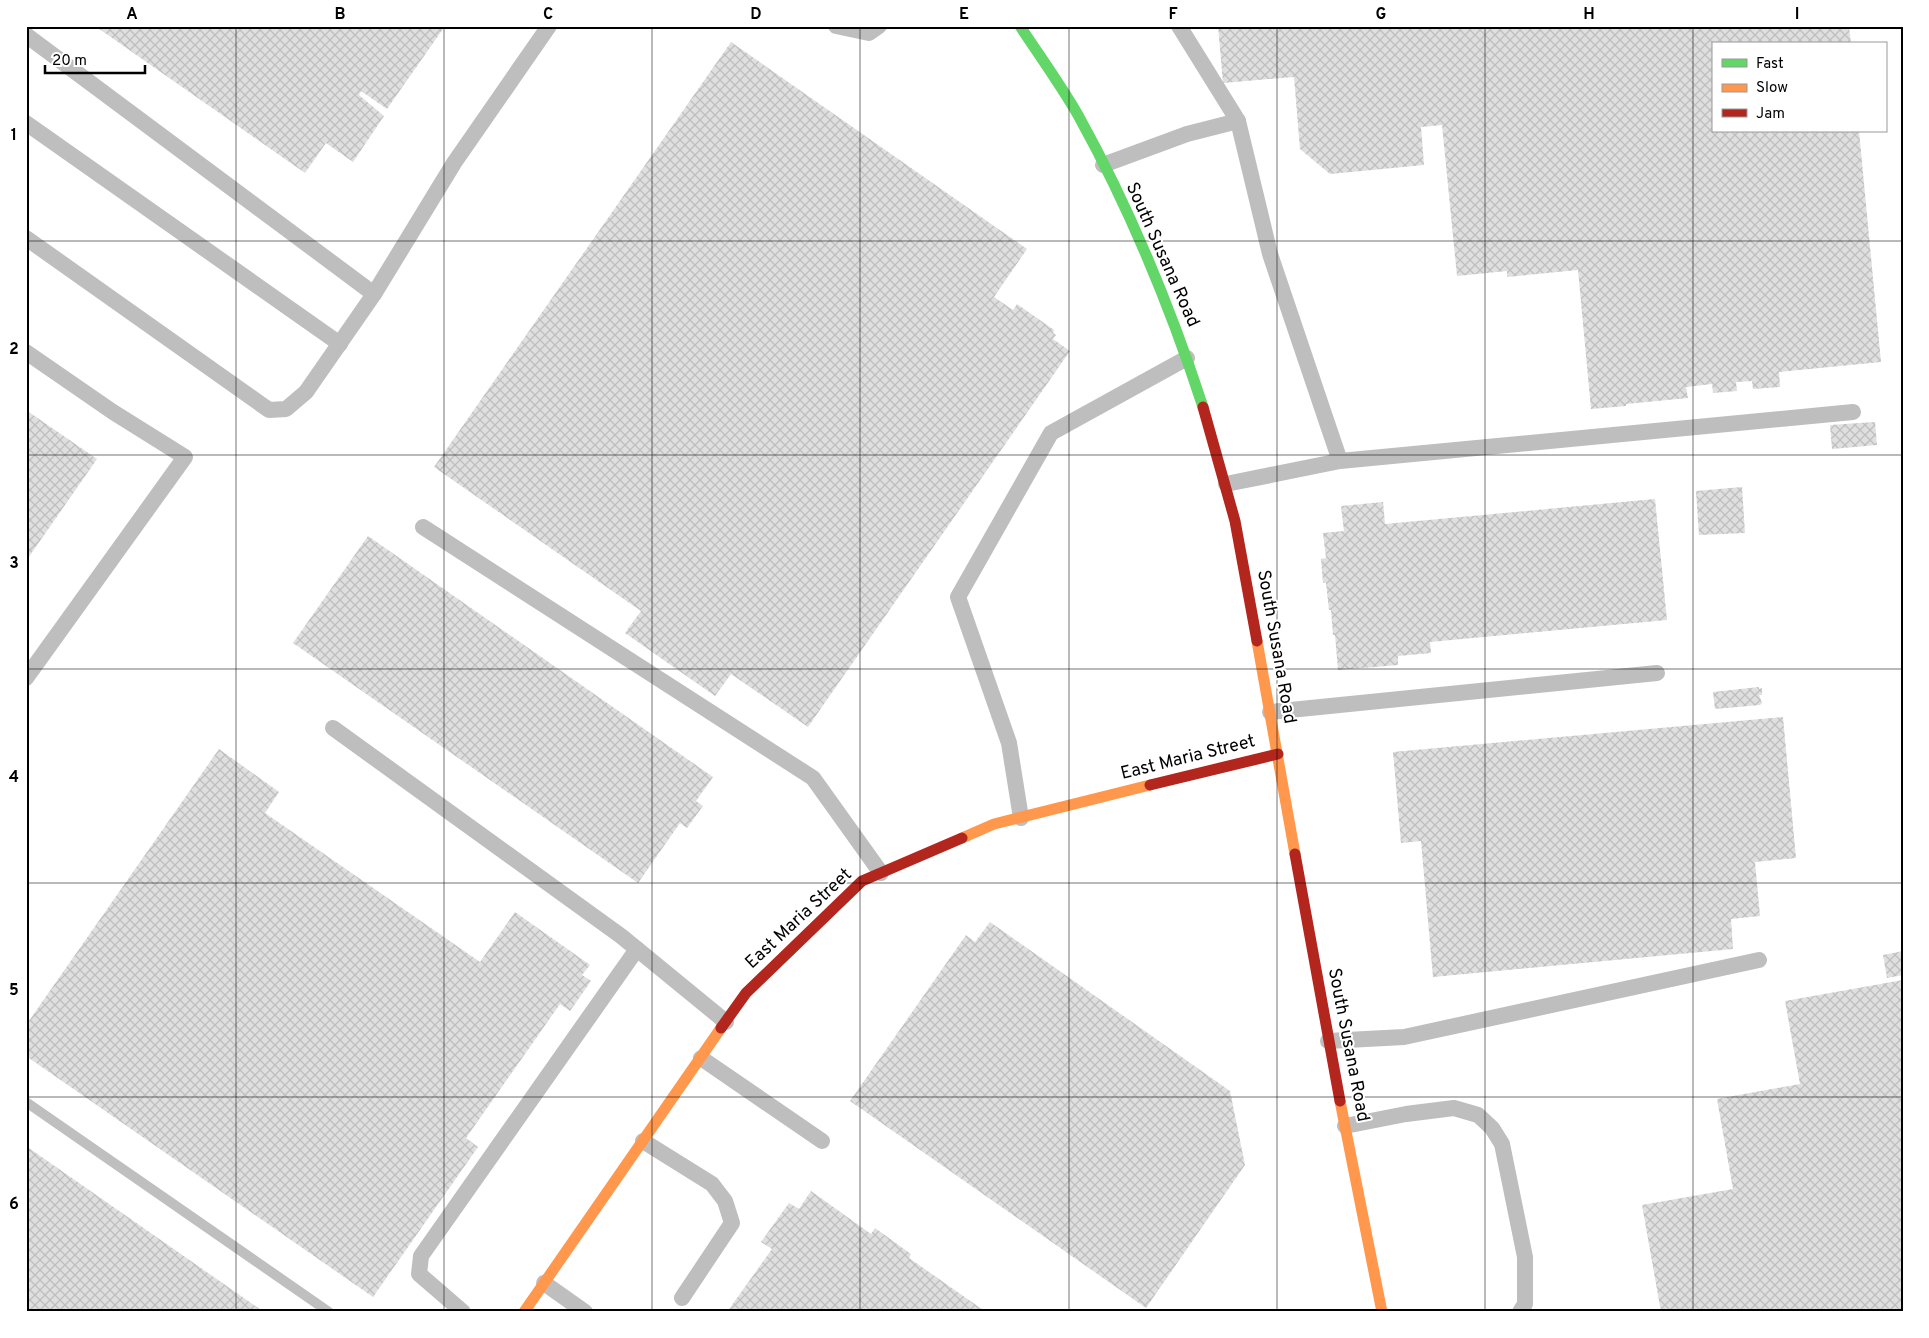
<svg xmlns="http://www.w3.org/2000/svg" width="1929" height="1338" viewBox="0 0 1929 1338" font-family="Overpass,sans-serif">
<defs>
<pattern id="building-cross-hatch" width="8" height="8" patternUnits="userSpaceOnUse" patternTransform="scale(1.25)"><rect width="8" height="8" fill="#dfdfdf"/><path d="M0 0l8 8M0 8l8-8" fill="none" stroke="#bebebe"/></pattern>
</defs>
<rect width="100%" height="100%" fill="#fff"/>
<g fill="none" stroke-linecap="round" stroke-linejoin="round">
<polyline stroke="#bfbfbf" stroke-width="10" points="26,1102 329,1312"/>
</g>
<g fill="url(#building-cross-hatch)">
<polygon points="95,26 445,26 387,109 361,91 359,95 384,116 353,162 326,143 305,173"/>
<polygon points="1218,26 1849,26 1851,44 1713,44 1713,131 1859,131 1881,362 1779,372 1780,387 1753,389 1752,381 1736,382 1737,391 1713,393 1712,384 1686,387 1688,398 1626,404 1626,406 1591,409 1578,270 1507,277 1507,271 1457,276 1442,125 1421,127 1424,165 1330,174 1300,149 1294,77 1223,83"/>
<polygon points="731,42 1027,249 994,297 1013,310 1017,304 1054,330 1053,333 1056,335 1053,339 1070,351 808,727 731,674 715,696 625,633 641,611 434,467"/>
<polygon points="26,410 97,459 26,561"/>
<polygon points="1875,422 1877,445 1832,449 1830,425"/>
<polygon points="1742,487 1745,533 1699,535 1696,491"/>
<polygon points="1655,499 1667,620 1430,642 1431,653 1398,656 1398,665 1338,670 1335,635 1333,635 1331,610 1329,610 1326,583 1323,583 1321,559 1326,558 1323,533 1344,531 1341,506 1383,502 1385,524"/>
<polygon points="368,536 713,777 696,801 703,806 687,828 680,823 638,883 293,643"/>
<polygon points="1759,687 1759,689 1762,688 1762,695 1759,695 1762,703 1760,705 1715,709 1713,692"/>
<polygon points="1783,717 1796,858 1755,862 1760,916 1731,919 1733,949 1433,977 1421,841 1401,843 1393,752"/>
<polygon points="219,749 279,792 265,813 480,962 515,912 590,965 582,975 591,981 570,1011 560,1004 466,1138 478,1147 373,1297 26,1056 26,1025"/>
<polygon points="990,922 1230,1091 1245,1165 1146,1308 850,1101 966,935 975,942"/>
<polygon points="1903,951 1903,975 1887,978 1883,955"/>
<polygon points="1903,980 1903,1312 1661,1312 1642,1205 1733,1189 1717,1099 1800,1084 1785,1001"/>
<polygon points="26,1146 264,1312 26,1312"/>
<polygon points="811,1191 871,1234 875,1228 911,1254 909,1258 986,1312 727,1312 772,1249 761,1242 789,1203 799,1209"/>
</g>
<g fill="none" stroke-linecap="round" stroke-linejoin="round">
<g stroke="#bebebe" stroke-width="16">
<polyline points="836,26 869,33 879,26"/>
<polyline points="1179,26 1238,121 1270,254 1340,461"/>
<polyline points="26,35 374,294"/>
<polyline points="26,123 340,344"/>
<polyline points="1103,165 1187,134 1238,121"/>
<polyline points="26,238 269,410 286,409 306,392 374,294 454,163 549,26"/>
<polyline points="26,352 113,412 185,457 26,678"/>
<polyline points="1226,484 1340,461 1853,412"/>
<polyline points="423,527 813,778 881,873"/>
<polyline points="1270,712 1657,673"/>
<polyline points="333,728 621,936 726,1022"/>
<polyline points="1021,818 1009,743 958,597 1051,433 1187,358"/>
<polyline points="1328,1041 1404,1037 1759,960"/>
<polyline points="701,1058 822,1141"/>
<polyline points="1345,1126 1406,1114 1454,1108 1478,1115 1492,1128 1502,1144 1525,1257 1525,1304 1520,1312"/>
<polyline points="643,1141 712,1184 725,1201 732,1223 682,1298"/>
<polyline points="544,1283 585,1312"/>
<polyline points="463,1312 419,1274 421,1256 637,949"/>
</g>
<path stroke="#63d668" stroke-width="11" d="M1020,26C1039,55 1060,84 1078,115C1129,207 1170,306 1203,407"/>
<g stroke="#ff974d" stroke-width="11">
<polyline points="1257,641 1295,854"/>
<polyline points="962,838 994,824 1150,785"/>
<polyline points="1340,1101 1382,1312"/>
<polyline points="524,1312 721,1028"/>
</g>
<g stroke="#b3261e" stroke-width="11">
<polyline points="1203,407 1235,521 1257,641"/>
<polyline points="1150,785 1278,754"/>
<polyline points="1295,854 1340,1101"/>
<polyline points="721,1028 746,993 862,881 962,838"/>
</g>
</g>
<path fill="none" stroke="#000" stroke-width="1" stroke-opacity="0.55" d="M236,26V1312M444,26V1312M652,26V1312M860,26V1312M1069,26V1312M1277,26V1312M1485,26V1312M1693,26V1312M26,241H1903M26,455H1903M26,669H1903M26,883H1903M26,1097H1903"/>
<g text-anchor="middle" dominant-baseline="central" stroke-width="4" stroke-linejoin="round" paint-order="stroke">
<g font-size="18" fill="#000" stroke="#fff">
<text transform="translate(1162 255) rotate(66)">South Susana Road</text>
<text transform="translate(1276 647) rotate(80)">South Susana Road</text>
<text transform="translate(1188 758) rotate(-14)">East Maria Street</text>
<text transform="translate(799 919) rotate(-43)">East Maria Street</text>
<text transform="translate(1348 1045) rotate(79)">South Susana Road</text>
</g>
</g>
<rect width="1929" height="1338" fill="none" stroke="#ffffff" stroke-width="55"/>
<rect x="1712" y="42" width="175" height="90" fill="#ffffff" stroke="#999999"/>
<rect x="1722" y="59" width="25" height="8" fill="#63d668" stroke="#999999"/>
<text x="1756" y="68" font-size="15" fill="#000000">Fast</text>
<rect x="1722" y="84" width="25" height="8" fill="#ff974d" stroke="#999999"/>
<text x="1756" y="92" font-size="15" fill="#000000">Slow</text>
<rect x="1722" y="109" width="25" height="8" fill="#b3261e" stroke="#999999"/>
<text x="1756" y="118" font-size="15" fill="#000000">Jam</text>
<path d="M45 65v8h100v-8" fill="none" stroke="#000000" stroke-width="2.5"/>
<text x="52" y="65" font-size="15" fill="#000000" stroke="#ffffff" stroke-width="4" paint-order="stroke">20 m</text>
<rect x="28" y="28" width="1874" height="1282" fill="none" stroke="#000" stroke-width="2"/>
<g font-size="16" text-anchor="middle" font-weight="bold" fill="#000">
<text x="132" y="19">A</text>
<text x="340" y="19">B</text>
<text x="548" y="19">C</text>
<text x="756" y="19">D</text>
<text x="964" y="19">E</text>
<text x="1173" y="19">F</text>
<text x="1381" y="19">G</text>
<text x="1589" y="19">H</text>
<text x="1797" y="19">I</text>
<text x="14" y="140">1</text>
<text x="14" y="354">2</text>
<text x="14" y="568">3</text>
<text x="14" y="782">4</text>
<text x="14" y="995">5</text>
<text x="14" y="1209">6</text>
</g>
</svg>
